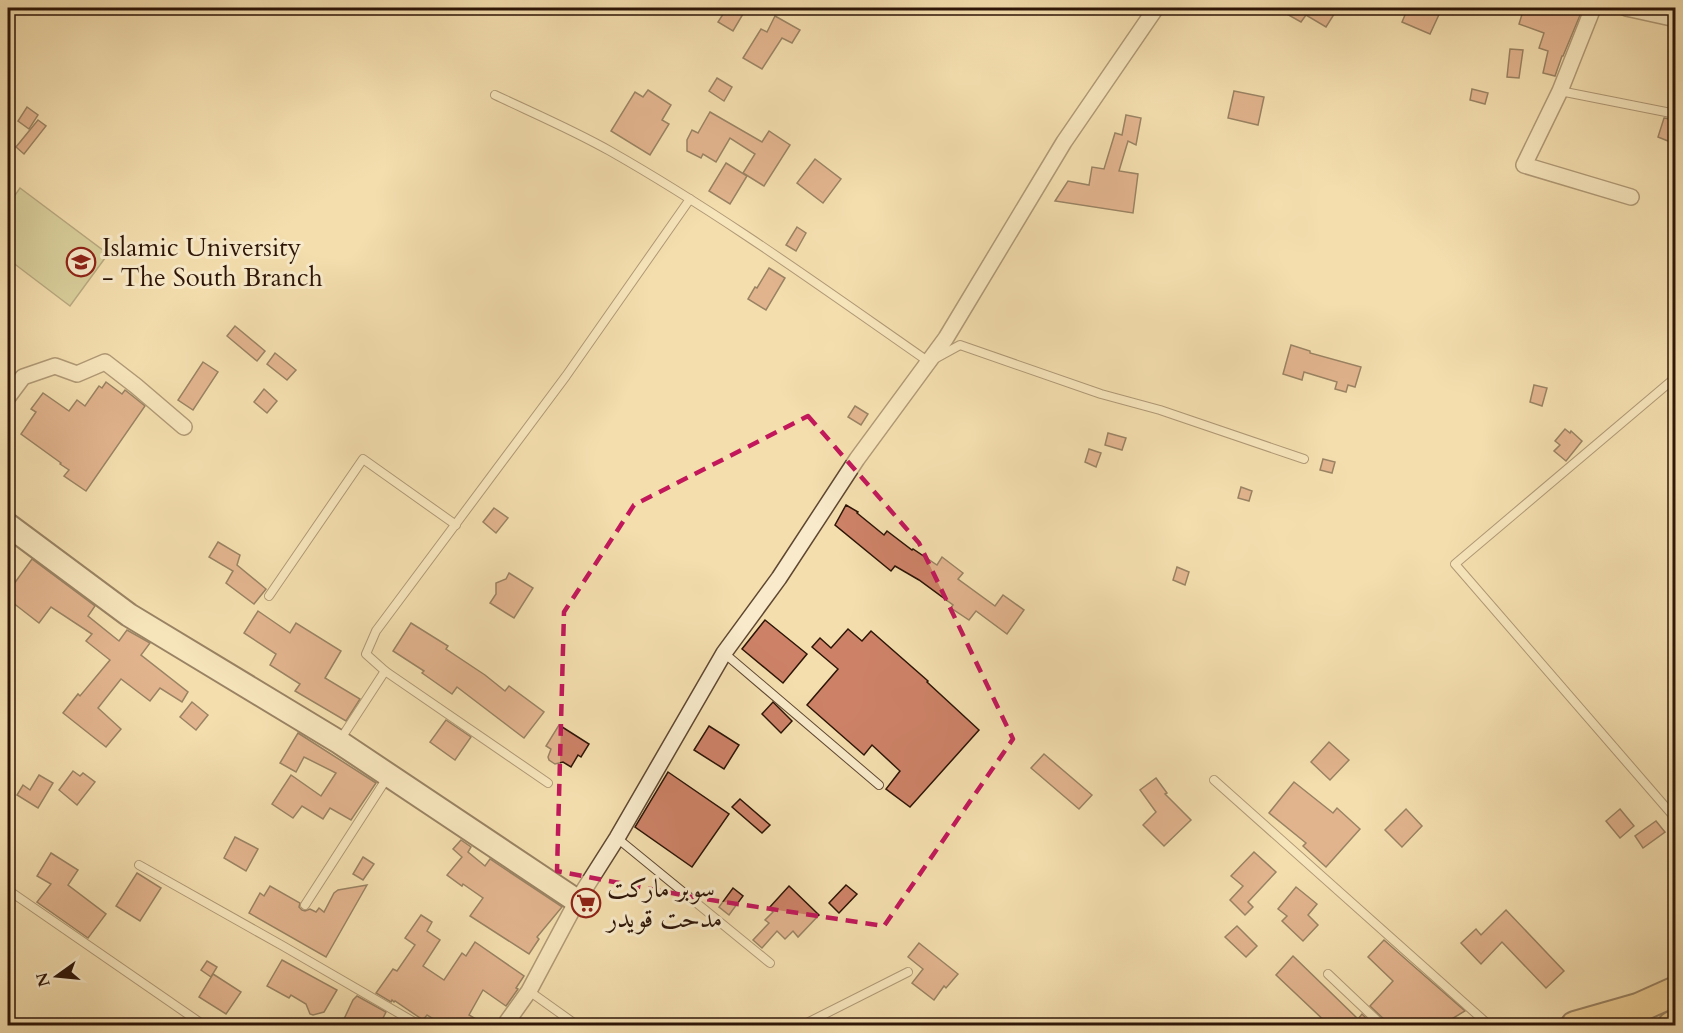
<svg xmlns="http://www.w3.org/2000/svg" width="1683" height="1033" viewBox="0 0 1683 1033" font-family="Cardo,Amiri,serif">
<rect width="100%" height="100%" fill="#f4deae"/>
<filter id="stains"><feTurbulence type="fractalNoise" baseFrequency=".00333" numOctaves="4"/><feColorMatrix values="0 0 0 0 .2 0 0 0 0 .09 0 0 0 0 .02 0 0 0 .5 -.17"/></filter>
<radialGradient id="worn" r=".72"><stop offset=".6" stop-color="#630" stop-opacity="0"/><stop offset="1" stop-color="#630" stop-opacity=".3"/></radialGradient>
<polygon fill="#bac18b" stroke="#746b49" stroke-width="1.5" points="20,188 108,254 70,306 8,259 8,205"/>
<g fill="#cd8267" stroke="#2d1507" stroke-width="1.5">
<polygon points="727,8 733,8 743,14 733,31 718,22"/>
<polygon points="1276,8 1338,8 1326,27 1306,15 1301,22"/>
<polygon points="1408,8 1442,8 1430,34 1402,22"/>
<polygon points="1524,8 1583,8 1563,56 1562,56 1555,76 1543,73 1548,51 1539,48 1544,33 1519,24"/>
<polygon points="775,16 800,30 792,43 782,38 762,69 743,58 761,29 767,32"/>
<polygon points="1510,49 1523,50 1519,78 1507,77"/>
<polygon points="717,78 732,87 724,101 709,91"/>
<polygon points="1472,89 1488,93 1485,104 1470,100"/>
<polygon points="648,90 671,105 662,120 669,124 650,155 611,131 635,92 643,97"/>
<polygon points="1234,91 1264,97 1258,125 1228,118"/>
<polygon points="27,107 38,115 29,129 18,121"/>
<polygon points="710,112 762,142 769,131 790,145 764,186 743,173 755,154 730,138 716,162 703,154 701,158 687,151 687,140 692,130 698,133"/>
<polygon points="1126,115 1141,118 1136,145 1128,141 1119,171 1138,174 1133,213 1055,201 1068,181 1089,185 1092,167 1104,169 1115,133 1122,135"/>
<polygon points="1664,118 1676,120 1676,136 1673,143 1658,137"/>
<polygon points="38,120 46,126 24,154 16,147"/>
<polygon points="815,159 841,179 823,203 797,183"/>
<polygon points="726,163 747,176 730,204 709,191"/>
<polygon points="797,227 806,233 796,251 786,245"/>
<polygon points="769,268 785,278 766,310 748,299 755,287 757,288"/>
<polygon points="235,326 265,351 257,361 227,336"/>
<polygon points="1291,345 1310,351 1310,353 1361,367 1355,387 1348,385 1346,392 1335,389 1337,382 1304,372 1302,380 1283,374"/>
<polygon points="275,353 296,370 287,380 267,364"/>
<polygon points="203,362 218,372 193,410 178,400"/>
<polygon points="106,382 122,394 125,390 145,406 86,491 64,476 69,470 60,464 61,463 21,434 36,412 31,409 43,393 69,411 77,400 85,406 99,386 102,388"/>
<polygon points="1534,385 1547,388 1542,406 1530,402"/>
<polygon points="264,389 277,401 267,413 254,402"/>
<polygon points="855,406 868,414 861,425 848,417"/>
<polygon points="1565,429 1570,433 1571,431 1582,441 1566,461 1554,451 1560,445 1555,441"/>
<polygon points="1108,433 1126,438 1122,450 1105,445"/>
<polygon points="1089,449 1101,453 1096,467 1085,462"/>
<polygon points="1323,459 1335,462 1332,473 1320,470"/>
<polygon points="1241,487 1252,491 1249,501 1238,498"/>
<polygon points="846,505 858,512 857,513 884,535 887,531 912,550 913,549 937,565 942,557 963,573 958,579 995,606 1003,595 1024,610 1007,634 976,611 969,620 951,608 953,605 919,580 895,566 891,571 835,525"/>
<polygon points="494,508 508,518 496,533 483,522"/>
<polygon points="218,542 240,555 237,565 266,589 254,604 226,583 233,571 209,557"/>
<polygon points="32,559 95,606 88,616 119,641 127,630 150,643 141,655 188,692 182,702 160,688 150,701 121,679 98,708 121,729 106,747 63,713 78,694 80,696 110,660 86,641 92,634 51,607 39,623 8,599 8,592"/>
<polygon points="1177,567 1189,572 1185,585 1173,580"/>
<polygon points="509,573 533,588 514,618 490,603 496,594 496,583 506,579"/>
<polygon points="258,611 290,633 296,623 341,651 325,678 360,699 346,721 295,691 300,684 270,665 276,654 244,633"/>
<polygon points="765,620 807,654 783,683 742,649"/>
<polygon points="411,623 448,646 446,649 485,675 505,691 509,686 544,712 524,738 457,687 452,694 422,673 424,671 393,651"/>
<polygon points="848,629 862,641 871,631 928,681 927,682 979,730 910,807 886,789 900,771 872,745 864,755 807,705 838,669 812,647 820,638 831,648"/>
<polygon points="192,702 208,715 196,730 180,717"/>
<polygon points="773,702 792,721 781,733 762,714"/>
<polygon points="446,720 471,737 455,760 430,742"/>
<polygon points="559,725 589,744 581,757 578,755 571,767 563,762 555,764 549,760 548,757 551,749 546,746"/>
<polygon points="709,726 739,745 724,769 694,750"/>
<polygon points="298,733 376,783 351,820 330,808 323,819 302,806 293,818 272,804 291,775 321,796 336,773 304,757 296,772 280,763"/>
<polygon points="1329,742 1349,760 1330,780 1311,762"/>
<polygon points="1044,754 1092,795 1079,809 1031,768"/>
<polygon points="73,771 80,776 83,773 95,782 77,805 59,790"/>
<polygon points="668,772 729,814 692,867 635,827"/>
<polygon points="39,775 53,783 38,808 17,795 23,785 30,790"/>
<polygon points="1156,778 1167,793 1165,794 1191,820 1164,846 1143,825 1156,812 1140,790"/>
<polygon points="1294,782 1333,813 1337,808 1360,829 1326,867 1303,846 1306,843 1269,813"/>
<polygon points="740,799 770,825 762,833 732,807"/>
<polygon points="1406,809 1422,826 1402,847 1385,830"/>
<polygon points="1620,809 1634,826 1620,838 1606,821"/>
<polygon points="1656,821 1665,832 1643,848 1635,836"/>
<polygon points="235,837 258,849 246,871 224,858"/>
<polygon points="461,840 471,847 468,852 485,866 490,859 562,907 537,937 539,939 529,954 470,916 483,898 463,884 462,886 447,875 462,857 453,849"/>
<polygon points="1254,852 1276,872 1248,902 1253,907 1245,915 1230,900 1243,886 1231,876"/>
<polygon points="51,853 78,870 68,885 106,914 88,938 37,902 51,884 37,876"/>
<polygon points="363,857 374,864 363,880 353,874"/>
<polygon points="137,873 161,888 140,921 116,906"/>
<polygon points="367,885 326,957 249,913 260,893 264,896 270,886 300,903 299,907 302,910 305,911 310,909 316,912 319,908 324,912 334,893 338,890"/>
<polygon points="846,885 857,894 839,913 829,903"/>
<polygon points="789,886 819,915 798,937 793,931 785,939 777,931 762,948 753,940 769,923 765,920 773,912 769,908"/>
<polygon points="1296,887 1317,904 1308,915 1318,925 1303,941 1282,921 1287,916 1278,909"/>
<polygon points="733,888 743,896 729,915 719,907"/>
<polygon points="1506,910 1564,971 1546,988 1502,942 1481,964 1461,943 1476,929 1481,935"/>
<polygon points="421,915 432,922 427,931 440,940 423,966 444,980 462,953 466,956 475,942 524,976 516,988 518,989 506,1006 483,990 469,1015 488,1026 445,1026 427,1015 423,1020 395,1001 394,1002 392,1000 391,1002 376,993 393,969 397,971 415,945 405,938"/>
<polygon points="1237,926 1257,946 1246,957 1225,937"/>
<polygon points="1384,940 1410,963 1465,1011 1440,1026 1389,1026 1387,1022 1370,1006 1393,981 1368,957"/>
<polygon points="919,943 958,974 946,988 944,986 934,1000 912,983 923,969 908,957"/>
<polygon points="1293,956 1358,1019 1362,1014 1374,1026 1330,1026 1276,975"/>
<polygon points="282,960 337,990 324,1012 313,1015 310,1014 306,1004 291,995 289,998 267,986"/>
<polygon points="207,961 217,967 211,977 201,970"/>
<polygon points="213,974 241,992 226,1014 199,997"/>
<polygon points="357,996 386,1012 379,1026 358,1026 344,1019 353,1000"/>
</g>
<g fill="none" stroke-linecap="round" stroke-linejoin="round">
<g stroke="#5f4731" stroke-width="10">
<g id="lane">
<polyline points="1560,91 1676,114"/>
<path d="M495,95C533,113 573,130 610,151C721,214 824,289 929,362L960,345L1101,394L1160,410L1304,459"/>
<polyline points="1676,377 1455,564 1676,819"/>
<polyline points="269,596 363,459 456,525"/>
<polyline points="724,653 879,785"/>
<polyline points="385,671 548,783"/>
<polyline points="340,740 385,671 366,654 376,631 566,376 690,199"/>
<polyline points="1214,780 1490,1026"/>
<polyline points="617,838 770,963"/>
<polyline points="139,865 283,946 421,1026"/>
<polyline points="8,890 205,1026"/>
<polyline points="305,905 387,778"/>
<polyline points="1328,974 1383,1026"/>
<polyline points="529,991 578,1026"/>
<polyline points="801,1026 908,972"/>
</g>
</g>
<g stroke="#5f4731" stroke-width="18">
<g id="street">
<polyline points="1593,8 1560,91 1524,165 1631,197"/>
<polyline points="1626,8 1676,19"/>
<polyline points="8,397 23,377 55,366 77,374 105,362 136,386 184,427"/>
<polyline points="504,1026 529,991 577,901 617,838 724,653 779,578 857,459 946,338 1064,142 1156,8"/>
</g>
</g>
<g stroke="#2d1507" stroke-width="26">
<polyline id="secondary" points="8,525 129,615 339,742 577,901"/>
</g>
<g stroke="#2d1507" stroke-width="32">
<g id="highway">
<polyline points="1575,1026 1638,1008 1676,991"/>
<polyline points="1672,1026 1676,1024"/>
</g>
</g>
<use href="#lane" stroke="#f8eaca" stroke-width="8"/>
<use href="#street" stroke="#f8eaca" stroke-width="15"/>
<use href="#secondary" stroke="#f8eaca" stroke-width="22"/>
<use href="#highway" stroke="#eabf77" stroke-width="28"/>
</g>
<path d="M0 0H1683V1033H0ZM808,416L919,543L1013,739L884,926L698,898L557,871L564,612L634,505Z" fill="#f4deae" fill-opacity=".55" fill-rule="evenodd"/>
<path fill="none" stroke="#c2185b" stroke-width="4.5" stroke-dasharray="12 8" stroke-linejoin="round" d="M808,416L919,543L1013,739L884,926L698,898L557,871L564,612L634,505Z"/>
<defs>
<g id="university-ring" transform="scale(1.5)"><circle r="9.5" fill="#f8eaca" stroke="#8f2418" stroke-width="1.5"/><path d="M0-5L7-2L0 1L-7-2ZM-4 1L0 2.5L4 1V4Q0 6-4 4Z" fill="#8f2418"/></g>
<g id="supermarket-ring" transform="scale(1.5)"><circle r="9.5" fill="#f8eaca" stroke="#8f2418" stroke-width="1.5"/><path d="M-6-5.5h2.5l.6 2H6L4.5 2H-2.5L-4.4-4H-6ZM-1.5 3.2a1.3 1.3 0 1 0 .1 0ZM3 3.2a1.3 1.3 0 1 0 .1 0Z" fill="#8f2418"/></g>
</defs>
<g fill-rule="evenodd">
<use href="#university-ring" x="81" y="262"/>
<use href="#supermarket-ring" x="586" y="903"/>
</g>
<g text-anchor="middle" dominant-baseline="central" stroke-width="6" stroke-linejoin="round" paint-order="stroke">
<g font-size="26" fill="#2d1507" stroke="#f8eaca" text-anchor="start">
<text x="102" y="247">Islamic University<tspan x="102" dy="30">- The South Branch</tspan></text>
<text x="607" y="888">سوبر ماركت<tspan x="607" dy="30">مدحت قويدر</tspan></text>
</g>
</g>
<rect width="1683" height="1033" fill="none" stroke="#f4deae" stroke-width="30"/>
<rect x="9" y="9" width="1665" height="1015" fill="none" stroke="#2d1507" stroke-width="3"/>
<rect x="15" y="15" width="1653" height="1003" fill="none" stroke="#2d1507" stroke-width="1.5"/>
<g transform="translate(57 976) rotate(255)" stroke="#f8eaca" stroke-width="4.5" paint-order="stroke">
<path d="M0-4.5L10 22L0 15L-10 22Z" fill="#2d1507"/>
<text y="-9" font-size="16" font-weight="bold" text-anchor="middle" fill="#2d1507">N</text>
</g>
<rect width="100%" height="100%" filter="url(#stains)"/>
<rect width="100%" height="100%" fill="url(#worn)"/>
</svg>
